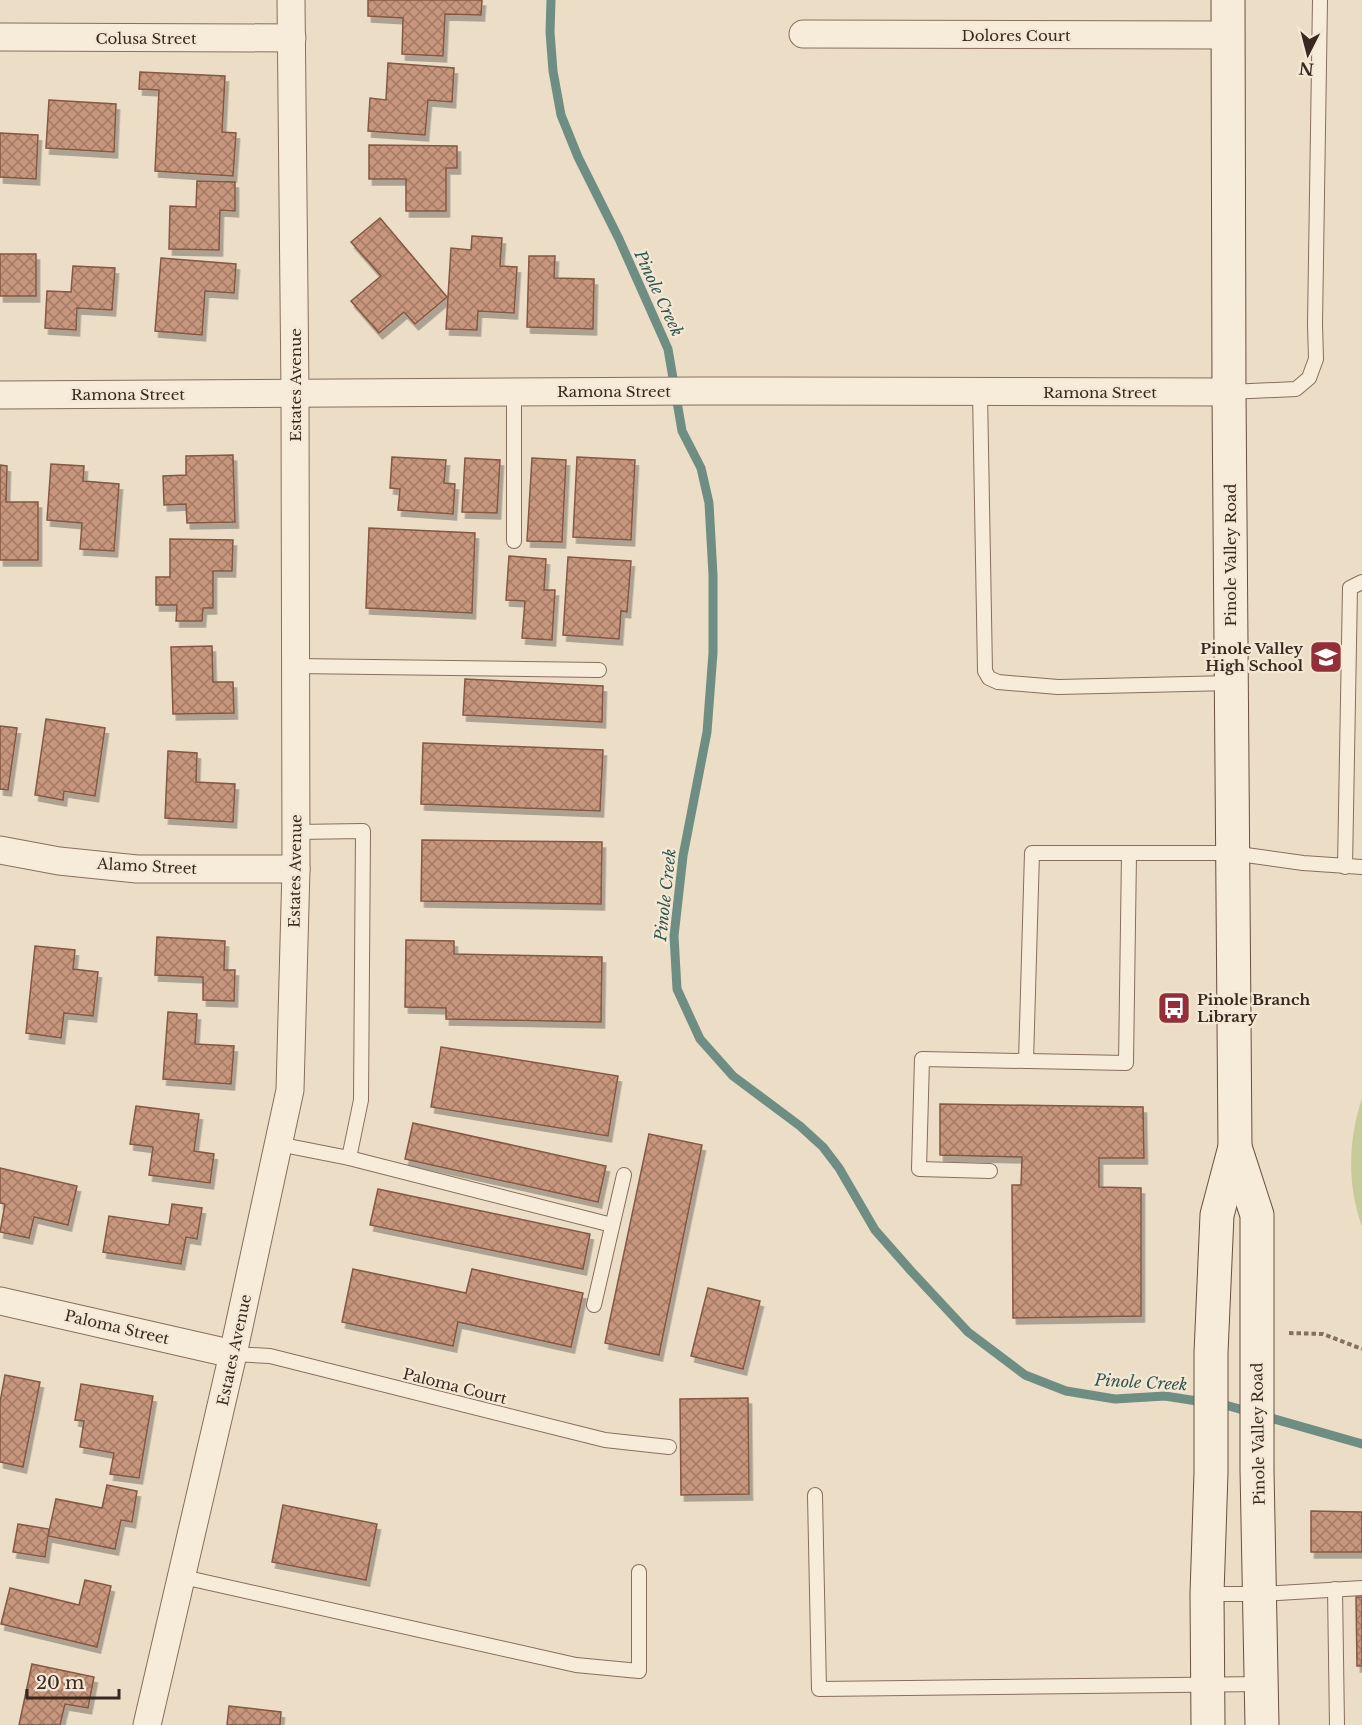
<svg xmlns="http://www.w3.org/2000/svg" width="1362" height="1725" viewBox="0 0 1362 1725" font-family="'Libre Baskerville',serif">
<defs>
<pattern id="building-cross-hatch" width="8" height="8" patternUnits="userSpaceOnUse" patternTransform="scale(1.5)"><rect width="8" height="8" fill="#c8967d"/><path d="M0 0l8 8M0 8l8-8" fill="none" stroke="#a37a66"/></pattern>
<filter id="shadow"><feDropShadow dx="3.5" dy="6" stdDeviation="0" flood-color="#0004"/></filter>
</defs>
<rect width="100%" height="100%" fill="#ecddc6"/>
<path fill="#c8ca9a" d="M1362,1098V1227C1347,1184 1348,1141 1362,1098Z"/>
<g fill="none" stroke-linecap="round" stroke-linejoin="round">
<polyline stroke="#6e8e83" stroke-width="9" points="551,0 550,32 553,71 561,115 578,157 619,239 668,349 682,431 701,468 709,503 713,575 713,653 707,732 683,856 674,936 677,989 700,1039 733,1076 800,1126 823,1147 839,1168 875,1230 912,1272 968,1332 1025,1375 1066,1391 1115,1399 1165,1396 1229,1406 1362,1444"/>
</g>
<g fill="url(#building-cross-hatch)" stroke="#845843" stroke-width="1.5" filter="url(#shadow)">
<polygon points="368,0 482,0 481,15 445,14 443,56 402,54 403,18 368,16"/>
<polygon points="388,63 454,68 452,102 428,100 425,135 368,131 370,98 386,100"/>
<polygon points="140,72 225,76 222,132 236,133 233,176 155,171 159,90 139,89"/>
<polygon points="49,100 116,104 114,152 46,148"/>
<polygon points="0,133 38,135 36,179 0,177"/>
<polygon points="369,145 457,146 457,168 446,168 446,211 406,211 406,179 369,179"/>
<polygon points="197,181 235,182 235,211 220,210 219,250 169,249 170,206 196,207"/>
<polygon points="380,218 447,297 415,324 404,312 379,333 351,301 381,276 351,242"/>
<polygon points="472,236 502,238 500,266 517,267 514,313 478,311 477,330 446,329 451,248 471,250"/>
<rect x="0" y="254" width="36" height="42"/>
<polygon points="529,256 555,256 554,278 594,279 593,329 527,327"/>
<polygon points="161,258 236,264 234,293 205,291 202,335 155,331"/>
<polygon points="73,266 115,268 112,310 77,308 76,330 45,328 47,291 71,292"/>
<polygon points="233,455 235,522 187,523 186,504 164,505 163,476 186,475 186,456"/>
<polygon points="392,457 446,460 444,483 455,484 453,514 398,510 400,489 390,488"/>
<polygon points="577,457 635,460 631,540 573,537"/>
<polygon points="465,458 500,460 497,513 462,512"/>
<polygon points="532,458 566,460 562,542 527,541"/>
<polygon points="51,464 84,466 83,481 119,484 114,551 80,549 82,523 47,520"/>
<polygon points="0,465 7,466 6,502 38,502 38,560 0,560"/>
<polygon points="369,528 475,533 472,613 366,608"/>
<polygon points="170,539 233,540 232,571 213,571 213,608 203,608 202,621 176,621 177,605 156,605 156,577 170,577"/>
<polygon points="509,556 546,559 544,590 555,590 552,640 522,638 525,601 506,600"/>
<polygon points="568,557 631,561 627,612 621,611 619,639 563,635"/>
<polygon points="212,646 213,682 233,682 234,713 173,714 171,647"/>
<polygon points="465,679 603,686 602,722 463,715"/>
<polygon points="46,719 105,728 95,796 64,791 63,800 35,795"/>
<polygon points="0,726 17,728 8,790 0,789"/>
<polygon points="423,743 603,750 600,811 421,804"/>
<polygon points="168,751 197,753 196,782 235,784 233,822 165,818"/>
<polygon points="422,840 602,842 601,904 421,901"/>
<polygon points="157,937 225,941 224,970 235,970 234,1001 203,1000 203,977 155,975"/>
<polygon points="406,940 454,941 454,954 602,957 601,1022 446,1019 446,1008 405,1007"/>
<polygon points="35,946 75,950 73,969 98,972 93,1016 64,1013 61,1038 26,1033"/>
<polygon points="168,1012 197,1014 195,1044 234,1046 231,1084 163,1079"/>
<polygon points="441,1047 618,1076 608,1136 431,1107"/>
<polygon points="940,1104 1143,1107 1144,1158 1099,1158 1099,1187 1141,1188 1141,1316 1013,1318 1012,1185 1021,1185 1022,1157 940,1155"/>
<polygon points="136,1106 199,1114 194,1151 214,1154 210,1183 149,1175 153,1147 130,1144"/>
<polygon points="413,1123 606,1166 598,1202 405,1159"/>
<polygon points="649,1134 702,1145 659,1355 605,1343"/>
<polygon points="0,1168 77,1186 68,1225 34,1217 29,1238 0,1232 5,1204 0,1203"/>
<polygon points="378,1189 590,1234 583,1269 370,1225"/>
<polygon points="172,1204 202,1208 197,1239 186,1237 181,1264 103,1252 109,1216 169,1225"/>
<polygon points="353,1269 466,1293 472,1269 583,1293 571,1347 458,1322 453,1346 342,1322"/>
<polygon points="708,1288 760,1301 743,1369 691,1356"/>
<polygon points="5,1375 40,1382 23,1467 0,1462 0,1402"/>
<polygon points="81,1384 153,1396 139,1478 110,1474 114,1453 80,1447 84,1421 75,1420"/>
<polygon points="748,1398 749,1494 681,1495 680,1399"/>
<polygon points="107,1485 137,1491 132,1522 121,1520 115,1549 48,1536 56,1499 102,1508"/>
<polygon points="283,1505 377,1524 366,1580 272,1562"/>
<polygon points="1311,1511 1362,1512 1362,1552 1311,1552"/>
<polygon points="18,1524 49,1529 45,1557 13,1552"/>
<polygon points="85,1580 111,1586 97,1647 1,1624 10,1588 79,1605"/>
<polygon points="1356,1597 1362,1597 1362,1666 1357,1666"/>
<polygon points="32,1664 94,1677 88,1708 65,1704 60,1725 19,1725"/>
<polygon points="229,1706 281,1712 280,1725 227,1725"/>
</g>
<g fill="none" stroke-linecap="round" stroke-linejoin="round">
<g stroke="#866f5c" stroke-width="16">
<g id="lane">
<polyline points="514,392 514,541"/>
<polyline points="980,392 985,671 989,678 998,682 1058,687 1231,683"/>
<polyline points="1229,392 1296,389 1309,378 1316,359 1315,324 1320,0"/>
<polyline points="295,666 599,670"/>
<polyline points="1345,867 1350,588 1362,582"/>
<polyline points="1026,1061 1032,853 1232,853 1303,863 1362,867"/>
<polyline points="278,1144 349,1158 361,1100 363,831 296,832"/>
<polyline points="349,1158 612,1225"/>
<polyline points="990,1171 919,1169 922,1059 1126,1063 1129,854"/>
<polyline points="594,1305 624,1175"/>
<polyline points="233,1354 270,1356 605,1440 669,1447"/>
<polyline points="815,1495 819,1689 1262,1684"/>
<polyline points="183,1577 576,1665 639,1671 639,1572"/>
<polyline points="1335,1589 1337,1725"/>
<polyline points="1207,1594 1261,1594 1362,1588"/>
</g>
</g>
<g stroke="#866f5c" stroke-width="29">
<g id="street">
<polyline points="803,34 1228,35"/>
<polyline points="0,37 292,38"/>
<polyline points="0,395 698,391 1229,392"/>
<polyline points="0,850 59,861 137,869 296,869"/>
<polyline points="0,1301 233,1354"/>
<polyline points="147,1725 233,1354 290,1090 296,869 295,393 291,0"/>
</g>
</g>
<g stroke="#68503f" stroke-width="35">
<g id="secondary">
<polyline points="1235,1147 1257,1215 1257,1470 1262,1725"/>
<polyline points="1208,1725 1207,1594 1211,1473 1211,1353 1217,1215 1235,1147 1229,392 1228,0"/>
</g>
</g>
<polyline stroke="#866f5c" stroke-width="4" stroke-dasharray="4.5 3" stroke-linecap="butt" points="1289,1333 1323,1334 1362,1349"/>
<use href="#lane" stroke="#f7ebd9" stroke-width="14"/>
<use href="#street" stroke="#f7ebd9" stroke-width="27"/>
<use href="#secondary" stroke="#f7ebd9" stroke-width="33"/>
</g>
<defs>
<g id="school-square" transform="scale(1.725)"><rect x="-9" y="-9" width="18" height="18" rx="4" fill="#922f39" stroke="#f4e8d5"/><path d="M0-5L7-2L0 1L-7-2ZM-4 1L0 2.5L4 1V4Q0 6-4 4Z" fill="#fff"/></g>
<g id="bus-square" transform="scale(1.725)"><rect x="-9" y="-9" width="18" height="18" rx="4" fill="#922f39" stroke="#f4e8d5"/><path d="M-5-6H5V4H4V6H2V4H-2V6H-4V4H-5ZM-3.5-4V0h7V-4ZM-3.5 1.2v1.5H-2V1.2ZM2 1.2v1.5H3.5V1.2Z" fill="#fff"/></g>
</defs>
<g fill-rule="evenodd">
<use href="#school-square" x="1326" y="657"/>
<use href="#bus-square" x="1174" y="1008"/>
</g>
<g text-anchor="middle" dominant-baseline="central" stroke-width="4.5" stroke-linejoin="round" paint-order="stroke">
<g font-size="15" fill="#37291f" stroke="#f4e8d5">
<text x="1016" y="35">Dolores Court</text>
<text x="146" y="38">Colusa Street</text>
<text transform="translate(295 385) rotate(-90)">Estates Avenue</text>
<text x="614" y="391">Ramona Street</text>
<text x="1100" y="392">Ramona Street</text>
<text x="128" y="394">Ramona Street</text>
<text transform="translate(1230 555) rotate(-90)">Pinole Valley Road</text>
<text transform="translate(147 866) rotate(3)">Alamo Street</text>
<text transform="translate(295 871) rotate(-89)">Estates Avenue</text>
<text transform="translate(117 1327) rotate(13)">Paloma Street</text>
<text transform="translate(234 1350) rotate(-78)">Estates Avenue</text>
<text transform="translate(455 1386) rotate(14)">Paloma Court</text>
<text transform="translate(1258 1434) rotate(-91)">Pinole Valley Road</text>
</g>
<g font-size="15" font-weight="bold" fill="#37291f" stroke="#f4e8d5" text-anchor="end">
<text x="1303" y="648">Pinole Valley<tspan x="1303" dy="17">High School</tspan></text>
<text x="1197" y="999" text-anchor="start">Pinole Branch<tspan x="1197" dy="17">Library</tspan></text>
</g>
<g font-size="16" font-style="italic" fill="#2f5650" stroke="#f4e8d5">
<text transform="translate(659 293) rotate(65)">Pinole Creek</text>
<text transform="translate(665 895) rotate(-84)">Pinole Creek</text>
<text transform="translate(1141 1382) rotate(3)">Pinole Creek</text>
</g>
</g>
<g transform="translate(1308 54) rotate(186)" stroke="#f4e8d5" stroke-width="4.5" paint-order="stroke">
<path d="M0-4.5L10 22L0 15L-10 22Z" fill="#37291f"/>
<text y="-9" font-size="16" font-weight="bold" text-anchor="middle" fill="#37291f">N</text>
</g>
<path d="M27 1689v9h92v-9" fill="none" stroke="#37291f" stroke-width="3"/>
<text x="36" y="1689" font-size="18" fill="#37291f" stroke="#f4e8d5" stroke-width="4.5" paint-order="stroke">20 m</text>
</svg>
